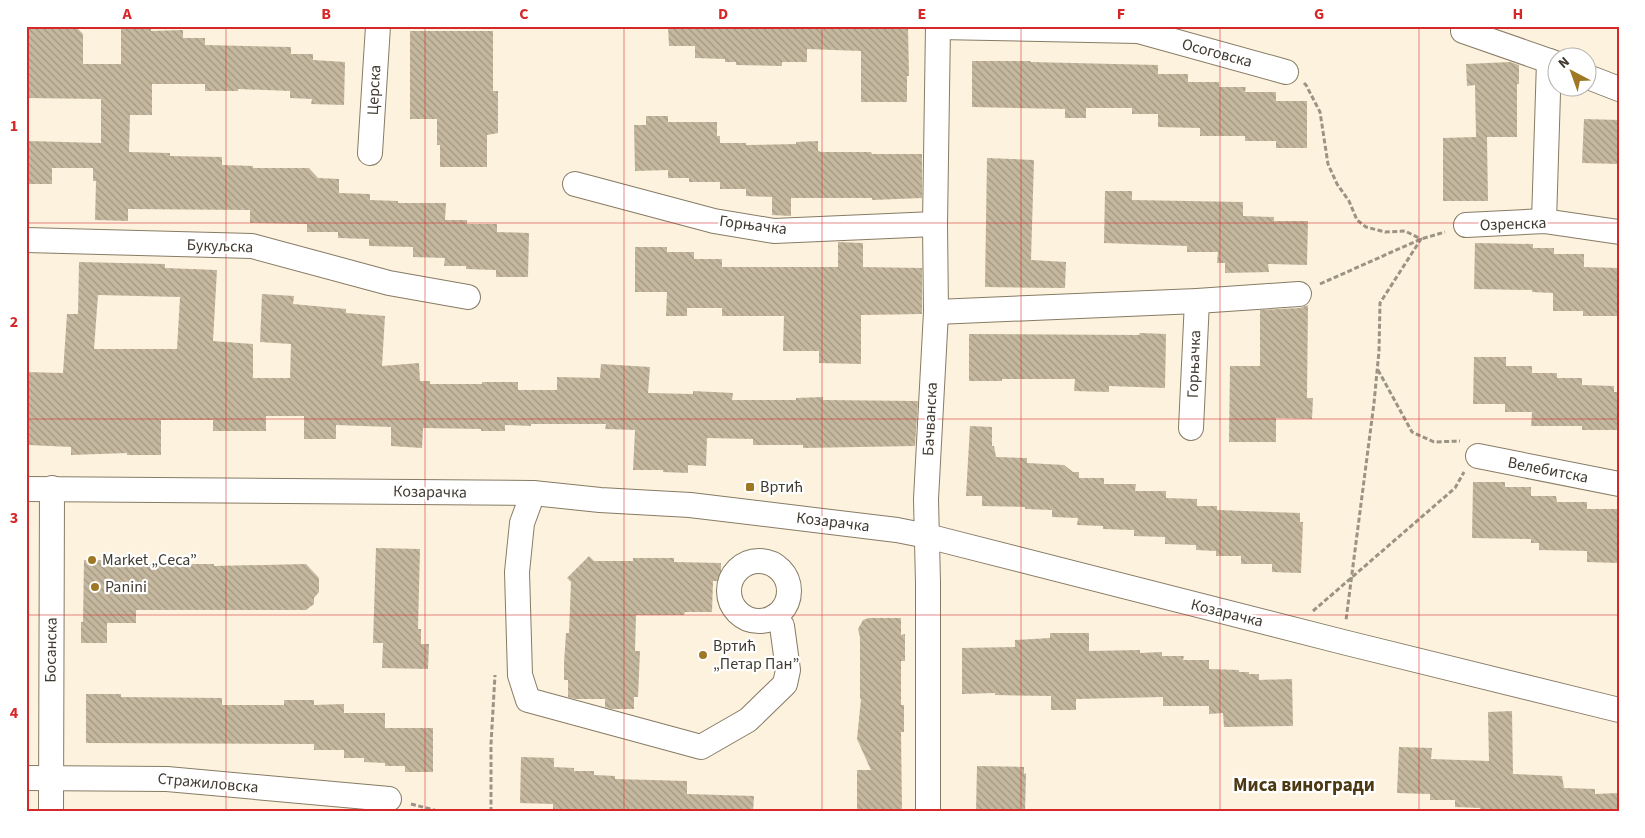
<svg xmlns="http://www.w3.org/2000/svg" width="1645" height="838" viewBox="0 0 1645 838" font-family="'Source Sans 3',sans-serif">
<defs>
<pattern id="building-back-hatch" width="6" height="6" patternUnits="userSpaceOnUse" patternTransform="scale(1.25)"><rect width="6" height="6" fill="#c5b89f"/><path d="M-1 5l2 2M0 0l6 6M5-1l2 2" fill="none" stroke="#a19782"/></pattern>
</defs>
<rect width="100%" height="100%" fill="#fdf2de"/>
<g fill="url(#building-back-hatch)" fill-rule="evenodd">
<polygon points="29,26 75,26 83,34 83,64 121,64 121,26 151,26 151,31 183,30 183,38 205,38 205,45 291,47 291,54 313,54 313,60 345,62 344,105 311,104 312,99 290,98 290,91 238,89 238,91 205,91 205,84 152,84 152,115 130,115 129,152 170,153 170,156 222,157 222,165 253,166 253,168 309,168 318,178 339,179 339,193 370,194 370,200 398,201 398,203 446,203 445,220 467,220 467,224 497,224 497,232 529,233 528,277 496,277 496,270 466,269 466,266 444,266 445,258 413,257 413,247 369,246 369,239 338,238 338,232 307,232 307,224 250,223 250,210 128,209 128,221 95,220 96,181 93,181 93,168 52,168 52,184 27,184 28,141 101,143 101,99 26,98"/>
<polygon points="668,26 807,26 858,29 864,29 864,26 908,26 909,76 907,76 907,102 861,102 861,51 807,49 807,62 782,62 782,66 736,65 736,62 725,62 725,59 695,58 695,46 669,46"/>
<polygon points="410,31 493,31 493,91 498,91 498,133 487,135 487,167 440,167 440,145 437,145 437,119 410,119"/>
<polygon points="972,61 1031,61 1030,62 1158,65 1158,74 1188,74 1188,82 1219,82 1219,87 1246,87 1245,92 1276,92 1276,101 1307,101 1307,148 1276,148 1276,141 1245,141 1245,136 1200,136 1200,128 1158,127 1158,114 1132,114 1132,108 1086,108 1086,118 1065,118 1065,109 972,107"/>
<polygon points="1510,62 1519,65 1519,84 1517,84 1517,137 1487,137 1488,201 1443,201 1443,138 1476,137 1475,85 1467,86 1466,64"/>
<polygon points="646,116 668,116 668,122 717,122 717,136 720,136 720,143 746,143 746,145 796,144 796,142 818,141 818,151 821,152 871,152 872,154 922,154 922,198 872,200 872,198 791,198 791,216 772,215 772,197 746,196 746,189 720,189 720,182 689,182 689,178 668,178 668,170 635,171 634,125 646,125"/>
<polygon points="1584,119 1619,120 1619,164 1582,163"/>
<polygon points="987,158 1034,160 1031,260 1066,262 1065,288 985,287"/>
<polygon points="1105,191 1132,191 1132,200 1243,202 1243,216 1274,217 1274,221 1308,221 1307,265 1268,264 1269,272 1225,273 1225,263 1217,263 1218,252 1187,252 1187,246 1104,243"/>
<polygon points="838,242 863,243 863,267 922,268 922,314 861,315 861,364 819,363 819,351 783,351 784,316 722,316 722,308 687,308 687,316 666,316 667,292 635,292 635,247 667,247 667,252 694,252 694,259 722,259 722,267 838,267"/>
<polygon points="1475,243 1533,244 1533,248 1554,248 1554,254 1584,254 1584,267 1619,268 1619,316 1583,316 1583,311 1553,311 1553,293 1532,292 1532,290 1474,289"/>
<path d="M79,262L165,264V268L217,270L213,341L253,344V378H290L291,344L260,342L262,294L294,296L293,304L346,309V313L385,316L382,366L419,363L420,381H430V384H482V382H518V390H557V377L600,378L601,364L650,367L648,393L693,394V391L733,393L732,400H796V398L823,397V400L918,401L915,446L803,448V445H753V439L707,438L706,466L688,465V473L663,472V470H633L635,430L605,429L606,424H531V426L505,425V431H481V429L423,428L422,448L391,446V427L336,425V439H304V416H266V431H213V420H161V455H127V453L71,455V447L29,445V430H26V372L63,373L67,314H78ZM98,295L180,297L177,349H94Z"/>
<polygon points="1308,305 1307,398 1313,398 1312,419 1276,418 1276,442 1229,442 1230,366 1260,366 1260,310 1300,308"/>
<polygon points="1140,333 1166,334 1165,388 1109,386 1109,392 1074,391 1075,379 1002,379 1002,381 969,381 969,334 1139,335"/>
<polygon points="1474,357 1506,357 1506,366 1532,366 1532,373 1557,373 1557,378 1582,378 1582,385 1614,386 1614,392 1619,392 1619,430 1582,430 1582,426 1531,426 1532,412 1505,412 1505,404 1473,404"/>
<polygon points="970,426 992,427 992,446 994,446 996,457 1027,458 1027,463 1064,465 1073,472 1079,472 1079,478 1104,478 1104,484 1136,484 1135,491 1166,491 1166,498 1197,499 1197,506 1217,506 1217,510 1300,513 1300,522 1303,522 1301,573 1272,572 1272,564 1241,564 1241,556 1216,556 1216,551 1196,550 1196,545 1165,544 1165,537 1134,536 1134,530 1103,529 1103,526 1077,525 1078,518 1052,517 1052,510 1025,509 1025,507 982,506 982,496 966,496"/>
<polygon points="1473,482 1505,482 1505,487 1531,487 1531,496 1556,496 1557,502 1587,502 1587,509 1617,509 1617,516 1619,516 1619,563 1587,562 1587,551 1539,550 1539,543 1531,543 1531,539 1472,538"/>
<polygon points="376,548 420,549 418,629 421,629 421,644 429,644 428,669 382,668 383,643 373,643"/>
<polygon points="589,556 594,561 633,561 633,558 674,558 674,562 721,563 721,581 713,581 712,612 685,612 684,615 636,615 635,651 640,651 638,697 634,697 634,709 612,709 605,707 605,699 575,699 568,697 568,680 564,680 564,663 566,633 569,633 571,582 567,578"/>
<polygon points="84,560 137,560 136,564 214,564 214,566 306,564 319,578 319,592 314,598 314,604 306,610 136,610 136,623 107,623 107,643 81,643 81,622 83,622"/>
<polygon points="869,618 901,618 901,635 905,634 905,661 901,661 901,705 904,705 904,732 901,732 902,812 857,812 857,770 871,770 857,739 861,699 860,699 860,637 858,629 863,620"/>
<polygon points="1050,633 1089,633 1089,651 1140,650 1140,653 1162,652 1162,656 1184,656 1183,660 1209,660 1209,669 1239,670 1239,672 1249,672 1249,674 1259,674 1259,680 1292,679 1293,726 1224,727 1223,713 1209,714 1209,706 1163,706 1163,697 1076,699 1076,710 1051,710 1051,696 995,695 995,693 962,694 962,648 1015,647 1015,640 1050,638"/>
<polygon points="86,694 121,694 121,697 222,698 222,705 284,705 284,700 314,700 314,705 344,704 344,713 385,713 385,728 433,728 433,772 405,772 405,766 385,766 385,763 364,762 364,758 344,758 344,750 314,750 314,744 86,743"/>
<polygon points="1512,711 1513,774 1562,776 1564,788 1595,789 1595,794 1619,793 1619,812 1480,812 1480,808 1455,807 1455,800 1430,800 1430,794 1397,793 1399,747 1432,748 1431,759 1489,761 1488,712"/>
<polygon points="521,757 554,758 554,767 574,768 574,771 594,771 594,775 615,776 615,779 687,781 687,794 754,796 753,812 573,812 553,811 553,804 520,803"/>
<polygon points="977,766 1024,767 1024,774 1026,773 1025,812 976,812"/>
</g>
<g fill="none" stroke-linecap="round" stroke-linejoin="round">
<g stroke="#877b64" stroke-width="26">
<g id="minor">
<polyline points="938,27 1138,31 1286,72"/>
<polyline points="1463,31 1558,64"/>
<polyline points="1588,77 1619,89"/>
<polyline points="370,153 378,26"/>
<polyline points="575,184 714,221 774,231 935,224"/>
<polyline points="1544,221 1549,61"/>
<polyline points="1466,225 1544,221 1619,232"/>
<polyline points="26,240 252,246 389,283 468,297"/>
<polyline points="936,312 1197,301 1299,294"/>
<polyline points="1191,428 1197,301"/>
<polyline points="1478,456 1619,484"/>
<polyline points="26,489 533,493 600,500 690,505 897,530 927,536 1343,642 1619,710"/>
<polyline points="533,493 522,523 517,572 520,675 528,700 701,747 748,720 785,684 788,670 782,626 774,617"/>
<circle cx="759" cy="591" r="30"/>
<polyline points="26,778 167,779 389,799"/>
<polyline points="51,812 52,488"/>
<polyline points="928,812 928,583 926,499 936,312 935,224 938,26"/>
</g>
</g>
<g stroke="#9b9384" stroke-width="3" stroke-dasharray="5 2.5" stroke-linecap="butt">
<polyline points="1304,83 1306,85 1320,112 1328,164 1337,184 1349,201 1357,220 1366,227 1385,232 1405,231 1421,239 1380,303 1379,351 1374,403 1346,620"/>
<polyline points="1320,284 1421,239 1445,232"/>
<polyline points="1378,370 1412,432 1434,442 1460,441"/>
<polyline points="1313,611 1455,488 1464,472"/>
<polyline points="411,804 442,812"/>
<polyline points="491,812 491,744 495,675"/>
</g>
<use href="#minor" stroke="#fff" stroke-width="24"/>
</g>
<path fill="none" stroke="#d62828" stroke-width="1" stroke-opacity="0.55" d="M226,26V812M425,26V812M624,26V812M822,26V812M1021,26V812M1220,26V812M1419,26V812M26,223H1619M26,419H1619M26,615H1619"/>
<g fill="#9e7824" stroke="#fff" stroke-width="2">
<rect x="745" y="482" width="10" height="10" rx="2.5"/>
<circle cx="92" cy="560" r="5"/>
<circle cx="95" cy="587" r="5"/>
<circle cx="703" cy="655" r="5"/>
</g>
<g text-anchor="middle" dominant-baseline="central" stroke-width="4.5" stroke-linejoin="round" paint-order="stroke">
<g font-size="16" fill="#403a31" stroke="#fff">
<text transform="translate(1217 53) rotate(15)">Осоговска</text>
<text transform="translate(374 90) rotate(-87)">Церска</text>
<text transform="translate(1513 224) rotate(-2)">Озренска</text>
<text transform="translate(753 225) rotate(7)">Горњачка</text>
<text transform="translate(220 246) rotate(2)">Букуљска</text>
<text transform="translate(1194 364) rotate(-88)">Горњачка</text>
<text transform="translate(930 419) rotate(-87)">Бачванска</text>
<text transform="translate(1548 470) rotate(11)">Велебитска</text>
<text transform="translate(430 492) rotate(1)">Козарачка</text>
<text transform="translate(833 522) rotate(7)">Козарачка</text>
<text transform="translate(1227 613) rotate(14)">Козарачка</text>
<text transform="translate(51 650) rotate(-89)">Босанска</text>
<text transform="translate(208 783) rotate(5)">Стражиловска</text>
</g>
<g font-size="16" fill="#403a31" stroke="#fff" text-anchor="start">
<text x="760" y="487">Вртић</text>
<text x="102" y="560">Market „Ceca”</text>
<text x="105" y="587">Panini</text>
<text x="713" y="646">Вртић<tspan x="713" dy="18">„Петар Пан”</tspan></text>
</g>
<g font-size="19" font-weight="bold" fill="#4c3913" stroke="#fff">
<text x="1304" y="785">Миса виногради</text>
</g>
</g>
<rect width="1645" height="838" fill="none" stroke="#ffffff" stroke-width="55"/>
<g transform="translate(1572 72) rotate(319)"><circle r="24" fill="#ffffff" stroke="#b3b0ad"/>
<path d="M0-4L9 19L0 12L-9 19Z" fill="#9e7824"/>
<text y="-8" font-size="14" font-weight="bold" text-anchor="middle" fill="#403a31">N</text>
</g>
<rect x="28" y="28" width="1590" height="782" fill="none" stroke="#d62828" stroke-width="2"/>
<g font-size="16" text-anchor="middle" font-weight="bold" fill="#d62828">
<text x="127" y="19">A</text>
<text x="326" y="19">B</text>
<text x="524" y="19">C</text>
<text x="723" y="19">D</text>
<text x="922" y="19">E</text>
<text x="1121" y="19">F</text>
<text x="1319" y="19">G</text>
<text x="1518" y="19">H</text>
<text x="14" y="131">1</text>
<text x="14" y="327">2</text>
<text x="14" y="523">3</text>
<text x="14" y="718">4</text>
</g>
</svg>
